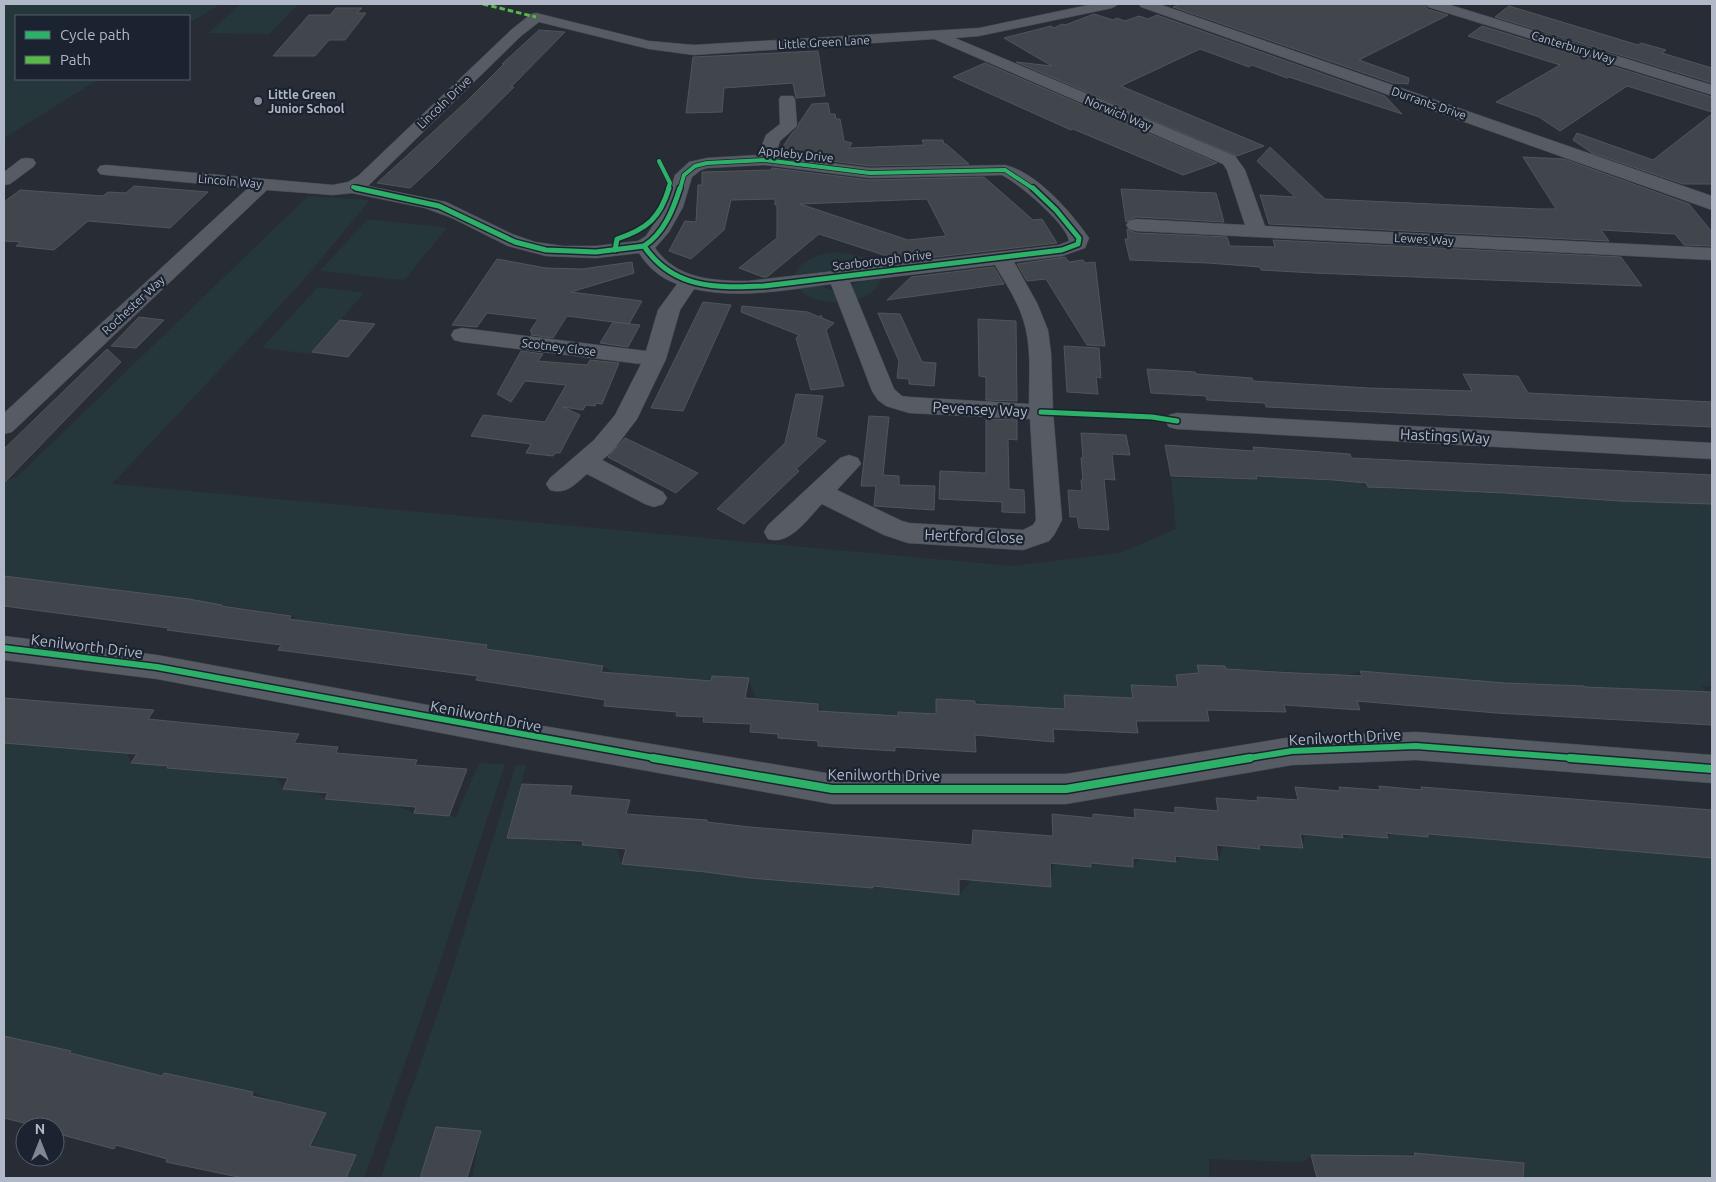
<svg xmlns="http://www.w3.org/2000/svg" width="1716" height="1182" viewBox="0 0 1716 1182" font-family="Ubuntu,sans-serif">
<rect width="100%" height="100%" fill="#282d35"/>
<g fill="#25373b">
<polygon points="4,4 220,4 189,23 189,16 16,16 16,79 99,79 4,138"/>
<polygon points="240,4 298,4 269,34 209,33"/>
<polygon points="308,196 370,200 299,285 112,484 1012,566 1120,553 1176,529 1171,478 1257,479 1260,475 1359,483 1368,487 1396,489 1589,497 1593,499 1620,501 1712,503 1712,686 1702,686 1708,696 1592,700 1584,686 1505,683 1361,671 1349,675 1263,670 1264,678 1228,678 1225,666 1198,665 1199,673 1176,675 1178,687 1131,685 1133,698 1064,695 1065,711 988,705 975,701 936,699 935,714 898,712 897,716 822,711 818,704 756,699 748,678 712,676 709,689 614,673 603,666 491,650 487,645 297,620 291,615 154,595 4,576 4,481 17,477"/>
<polygon points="368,219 447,228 404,280 320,271"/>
<path d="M841,252L863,257L875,265L794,275C803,257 822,254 841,252Z"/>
<path d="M880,276C881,290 865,297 854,300L850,288C858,279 870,278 880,276Z"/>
<path d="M818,285L833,291L840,302C825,302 807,300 798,287Z"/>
<polygon points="318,287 364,293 310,354 262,348"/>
<polygon points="4,743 127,753 131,763 164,766 167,768 277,778 283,789 316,792 325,799 398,806 414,813 456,817 479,763 505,764 436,975 364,1178 346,1178 356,1155 312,1146 326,1113 277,1102 253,1092 164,1073 159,1075 76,1055 71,1051 4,1036"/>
<polygon points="516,765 526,765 507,838 559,840 582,845 617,848 622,864 959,895 972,880 1050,886 1054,863 1091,867 1096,864 1133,867 1139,859 1176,862 1181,857 1218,860 1223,846 1260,849 1266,845 1303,848 1305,835 1343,838 1351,835 1387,838 1391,834 1428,837 1436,835 1712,858 1712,1178 1525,1178 1513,1162 1414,1153 1407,1155 1311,1155 1304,1162 1209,1159 1209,1178 480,1178 473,1177 480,1131 436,1127 420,1178 381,1178 450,977"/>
</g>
<g fill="#41454c" stroke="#50555d" fill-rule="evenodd">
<polygon points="1180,4 1424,4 1427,9 1448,15 1359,60 1409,78 1408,84 1393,83 1173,7"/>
<polygon points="1509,6 1638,45 1641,43 1666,50 1662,53 1712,68 1712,83 1495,17"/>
<polygon points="336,8 362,8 357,13 366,13 345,40 329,40 315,56 273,56 309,15 330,15"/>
<polygon points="1094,14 1113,20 1117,18 1125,21 1139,16 1148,19 1157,15 1385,96 1402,114 1289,77 1287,78 1252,65 1249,67 1200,49 1121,86 1264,146 1237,156 1016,62 1052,66 1004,38 1051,26 1054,28 1062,24 1065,25"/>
<polygon points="1482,26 1712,97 1712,112 1627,86 1560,131 1539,117 1496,102 1560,65 1468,36"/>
<polygon points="539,30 565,32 511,87 514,87 434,166 410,188 377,183 467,101 504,64 502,64"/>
<polygon points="818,51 825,96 796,98 793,83 724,88 722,112 686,113 693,57"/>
<polygon points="985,63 1217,163 1183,175 1073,129 1071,130 953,77"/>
<polygon points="828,103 830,114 835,114 836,119 840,119 844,141 852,143 849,148 924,145 922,140 943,140 944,144 946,144 969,164 870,166 778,154 792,133 798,127 799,123 812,104"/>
<polygon points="1712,114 1712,184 1683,184 1592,153 1573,140 1577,133 1653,160"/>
<polygon points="1270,147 1325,199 1540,209 1556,209 1523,157 1564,159 1689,204 1712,232 1712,246 1684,245 1675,234 1601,230 1609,241 1269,224 1260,195 1295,197 1257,161"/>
<path d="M772,168L870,180L984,177L1033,220L1042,219L1057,243L902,261L819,234L767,277H763L739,268L777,238V205H775V199L731,200L724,230L691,259L669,251L685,221L696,222L698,185H702V172L772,170ZM927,199L946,236L908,240L800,204Z"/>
<polygon points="134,186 208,192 170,228 88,221 54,250 16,246 21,242 4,241 4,202 20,190 103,196 108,192 126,193"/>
<polygon points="1121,189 1216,193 1224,222 1136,217 1126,222"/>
<polygon points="1127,229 1136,233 1227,237 1230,246 1275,247 1273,240 1621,257 1642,286 1314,273 1261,270 1260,267 1208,263 1130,260 1125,239 1128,239"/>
<polygon points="1065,257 1069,262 1083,260 1085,263 1095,262 1105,346 1087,345 1046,279 1027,281 1017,264"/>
<polygon points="497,259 546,268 582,269 632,262 634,273 571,292 642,301 629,324 567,316 553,338 531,335 532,332 530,331 538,319 487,313 477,327 452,325"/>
<polygon points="994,267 1004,284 887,300 911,277"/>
<polygon points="703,302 731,305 683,411 651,408"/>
<polygon points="742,306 808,312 819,317 821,315 822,318 834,323 826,330 844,386 811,390 796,338 799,335 741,312"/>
<polygon points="878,313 900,314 922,362 936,363 934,386 909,384 909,379 897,378 899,361"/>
<polygon points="139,317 164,320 136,348 111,346"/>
<polygon points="978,319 1016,321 1017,401 986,400 986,377 979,376"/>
<polygon points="340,320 375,324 348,357 312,352"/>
<polygon points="613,322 640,325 628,347 600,343"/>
<polygon points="1064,346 1099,348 1101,378 1096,377 1098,394 1067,392"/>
<polygon points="107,349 121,362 4,483 4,449"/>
<polygon points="521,351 543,354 538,361 587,365 590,360 619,363 602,404 596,403 595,406 586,405 583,410 563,407 580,415 560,453 555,453 553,456 526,453 531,444 471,436 483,415 545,422 566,385 525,381 511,402 497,394"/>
<polygon points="1147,369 1195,372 1196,374 1252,378 1253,381 1369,388 1472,391 1463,374 1518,376 1528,393 1712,402 1712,427 1266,407 1265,403 1207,400 1206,396 1151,393"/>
<polygon points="796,394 823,396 816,437 826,441 796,469 799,471 744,524 717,509 785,443"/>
<polygon points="869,416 889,417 883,475 899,476 899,485 935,486 934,510 874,506 876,486 861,486"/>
<polygon points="986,419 1017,420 1017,440 1008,439 1009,489 1024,490 1025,513 1002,512 1002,502 939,499 940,471 986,473"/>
<polygon points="1081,433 1126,435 1130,455 1112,454 1115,480 1104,479 1109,530 1079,528 1077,517 1070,517 1068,490 1082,491 1081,480 1083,480 1081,458 1083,458"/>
<polygon points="625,438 663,456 698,473 676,493 608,457"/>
<polygon points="1165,445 1254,451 1253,447 1350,454 1351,458 1712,475 1712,504 1620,501 1504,493 1396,488 1368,487 1366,483 1333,480 1256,476 1257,479 1171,476"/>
<polygon points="4,576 189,599 222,605 221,606 291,616 289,619 487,645 486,649 603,666 601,672 711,681 712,676 749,678 745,698 818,704 818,711 898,716 898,712 936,714 936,699 975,701 975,704 1065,709 1064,695 1133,698 1131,685 1178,687 1176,675 1199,673 1197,665 1225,666 1226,669 1276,672 1362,676 1360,671 1505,683 1584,686 1585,687 1712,692 1712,725 1496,713 1357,701 1360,710 1284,705 1286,712 1207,710 1209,721 1136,721 1138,733 1053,729 1054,742 975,735 976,752 895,747 895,751 818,746 818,741 778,738 778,734 750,732 751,724 703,722 704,717 676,716 677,712 604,706 605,700 476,680 478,676 278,650 281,645 167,630 169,628 4,606"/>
<polygon points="4,698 154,710 148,719 299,734 294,743 338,747 336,753 417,760 415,765 467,769 449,816 414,813 416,807 325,799 328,793 283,789 288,778 167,768 168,766 131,763 137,754 4,743"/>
<polygon points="522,784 572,786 570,795 630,800 626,814 707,820 707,822 750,827 972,845 973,830 1053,836 1052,814 1093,818 1093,814 1135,818 1134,809 1175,813 1175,807 1218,811 1216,798 1258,801 1257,797 1298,800 1295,787 1340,791 1339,787 1380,790 1379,786 1422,790 1421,787 1712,810 1712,858 1428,834 1428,837 1386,833 1388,838 1342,834 1343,838 1300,834 1303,848 1259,845 1260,849 1216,845 1218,860 1175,856 1176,862 1133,858 1133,867 1091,863 1091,867 1050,863 1051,887 959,879 959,895 873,886 873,888 750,878 706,872 622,864 626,849 582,845 583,841 507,838"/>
<polygon points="4,1036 71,1051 70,1053 162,1076 164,1073 253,1092 252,1096 326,1113 310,1146 356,1155 346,1178 243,1178 166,1162 167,1159 116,1145 114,1149 55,1133 55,1127 40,1127 4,1118"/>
<polygon points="436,1127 481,1131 467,1178 420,1178"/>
<polygon points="1414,1153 1524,1163 1523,1178 1317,1178 1311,1155 1415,1156"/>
</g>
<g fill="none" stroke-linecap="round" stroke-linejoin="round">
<g stroke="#464950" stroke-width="1">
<g id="minor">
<path d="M1093,4H1119L1112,8L979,36L955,38L1235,156L1245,170L1265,226L1712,248V260L1136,231L1129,229L1126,225L1129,221L1136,219L1245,225L1227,170L1223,164L934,39L694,55L649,49L539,22L521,36L368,186L446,202L512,234L535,242L563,246H596L638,241L646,236L665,207L675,175L689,162L707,158L758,155L766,135L780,124L779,99L781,96H793L795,99L797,126L780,141L775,156L870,168L1005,165C1037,173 1070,211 1089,238L1085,248L1062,256L1014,262L1037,303L1048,330L1051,353L1053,412L1062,520L1054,535L1049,541L1023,550L908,543L884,535L822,504C808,518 790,546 768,539L764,532L768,525L840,458L849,455L858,458L861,464L837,490L902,521L909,523L1023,530L1033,525L1036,520L1030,419L909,413L886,406L878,400L872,391L831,284C786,290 739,299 694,289L680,310L666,359L637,419L612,452L602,460L663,492L667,498L663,504L654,507L645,504L587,474C575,484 567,495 550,490L546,484L550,478L594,440L615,415L641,364L462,342L454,340L451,335L454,330L462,328L646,351L658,310L677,284C660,278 648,267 639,253L596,258L546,256L508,246L452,218L425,208L352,193L333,195L267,190L12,432L4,434V413L248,188L106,175L100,174L97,170L100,166L106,165L333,185L348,182L358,176L511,30L531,14L536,13L649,41L694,45L979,28ZM765,165L870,178L1002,175C1018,183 1067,224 1069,241L1059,245L748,281C712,281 677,279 655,248L669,232L683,207L692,177L701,170L707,168ZM995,265C1005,282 1017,300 1023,319C1032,346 1029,376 1029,404L909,397L902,396L894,389L850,282Z"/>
<polygon points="1139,4 1159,4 1712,196 1712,210 1141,7"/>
<polygon points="1426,4 1447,4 1712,85 1712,95 1428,7"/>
<polygon points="27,158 33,159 36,163 33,167 10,184 4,185 4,172 21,159"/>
<polygon points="1177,413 1712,443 1712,459 1177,429 1169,427 1165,421 1169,415"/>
<polygon points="4,636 157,655 531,724 832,774 1066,774 1292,737 1416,732 1712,755 1712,783 1416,760 1292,765 1066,804 832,804 531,750 157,679 4,660"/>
</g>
</g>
<use href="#minor" fill="#575b63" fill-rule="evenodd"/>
<polyline stroke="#58b947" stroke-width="3" stroke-dasharray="5.5 3" stroke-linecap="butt" points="483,4 536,17"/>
<g stroke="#1b2330" stroke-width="5.5">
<g id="cycleway-far3">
<polyline points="659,161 670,183 668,189"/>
<polyline points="353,187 360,189"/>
<polyline points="680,189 684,175 695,166 707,163 765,160 870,173 1005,170 1034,189"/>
</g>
</g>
<g stroke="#1b2330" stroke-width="8">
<g id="cycleway-far2">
<polyline points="356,188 439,206 515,242 546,250 596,252 644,246"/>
<path d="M644,246C673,289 716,288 764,286L1062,250L1078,244L1079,238L1056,210L1033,188"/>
<path d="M644,246C664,233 673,210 680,188"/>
<path d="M615,250L617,239C647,229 660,218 669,188"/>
<polyline points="1041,412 1152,417 1177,421"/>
</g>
</g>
<g stroke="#1b2330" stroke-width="9">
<g id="cycleway-far1">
<polyline points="4,648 157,667 660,759"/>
<polyline points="1243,759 1292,751 1416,746 1586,759"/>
</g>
</g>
<g stroke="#1b2330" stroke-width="11">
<g id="cycleway">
<polyline points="653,758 832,789 1066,789 1250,758"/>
<polyline points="1570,758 1712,769"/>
</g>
</g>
<use href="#cycleway-far3" stroke="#2db169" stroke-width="4"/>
<use href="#cycleway-far2" stroke="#2db169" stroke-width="5"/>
<use href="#cycleway-far1" stroke="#2db169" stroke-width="6"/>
<use href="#cycleway" stroke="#2db169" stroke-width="8"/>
</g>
<circle fill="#818794" stroke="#1b2330" stroke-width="2" cx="258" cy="101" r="5"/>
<g text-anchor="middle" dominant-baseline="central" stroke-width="4.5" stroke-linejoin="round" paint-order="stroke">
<g font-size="12" fill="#b1b8c7" stroke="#1b2330">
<text transform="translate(824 42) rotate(-3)">Little Green Lane</text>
<text transform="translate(1573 47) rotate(17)">Canterbury Way</text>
<text transform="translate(444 102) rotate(-44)">Lincoln Drive</text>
<text transform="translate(1429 103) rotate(19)">Durrants Drive</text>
<text transform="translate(1118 113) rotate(23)">Norwich Way</text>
<text transform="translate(796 154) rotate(6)">Appleby Drive</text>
<text transform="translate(230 181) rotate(5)">Lincoln Way</text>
<text transform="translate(1424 239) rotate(3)">Lewes Way</text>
<text transform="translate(882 260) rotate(-7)">Scarborough Drive</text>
<text transform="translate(133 305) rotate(-43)">Rochester Way</text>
<text transform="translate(559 347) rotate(7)">Scotney Close</text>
</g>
<g font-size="12" font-weight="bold" fill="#b1b8c7" stroke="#1b2330" text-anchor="start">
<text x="268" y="94">Little Green<tspan x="268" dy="14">Junior School</tspan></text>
</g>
<g font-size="15" fill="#b1b8c7" stroke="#1b2330">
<text transform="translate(980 409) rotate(3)">Pevensey Way</text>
<text transform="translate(1445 436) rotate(3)">Hastings Way</text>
<text transform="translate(974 536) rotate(2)">Hertford Close</text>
<text transform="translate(87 646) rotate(7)">Kenilworth Drive</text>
<text transform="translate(486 716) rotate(11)">Kenilworth Drive</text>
<text transform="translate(1345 737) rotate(-3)">Kenilworth Drive</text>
<text transform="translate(884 775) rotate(1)">Kenilworth Drive</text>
</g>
</g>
<rect width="1716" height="1182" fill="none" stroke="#b1b8c7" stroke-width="10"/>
<rect x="15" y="15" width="175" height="65" fill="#1b2330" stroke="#575f6c"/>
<rect x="25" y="31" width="25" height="8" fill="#2db169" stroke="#575f6c"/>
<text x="60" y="40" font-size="15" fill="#b1b8c7">Cycle path</text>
<rect x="25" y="56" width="25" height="8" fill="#58b947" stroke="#575f6c"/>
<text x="60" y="65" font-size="15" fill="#b1b8c7">Path</text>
<g transform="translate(40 1142)"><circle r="24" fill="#1b2330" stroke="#575f6c"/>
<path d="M0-4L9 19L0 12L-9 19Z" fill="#818794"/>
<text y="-8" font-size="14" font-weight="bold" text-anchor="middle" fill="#b1b8c7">N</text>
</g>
</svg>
